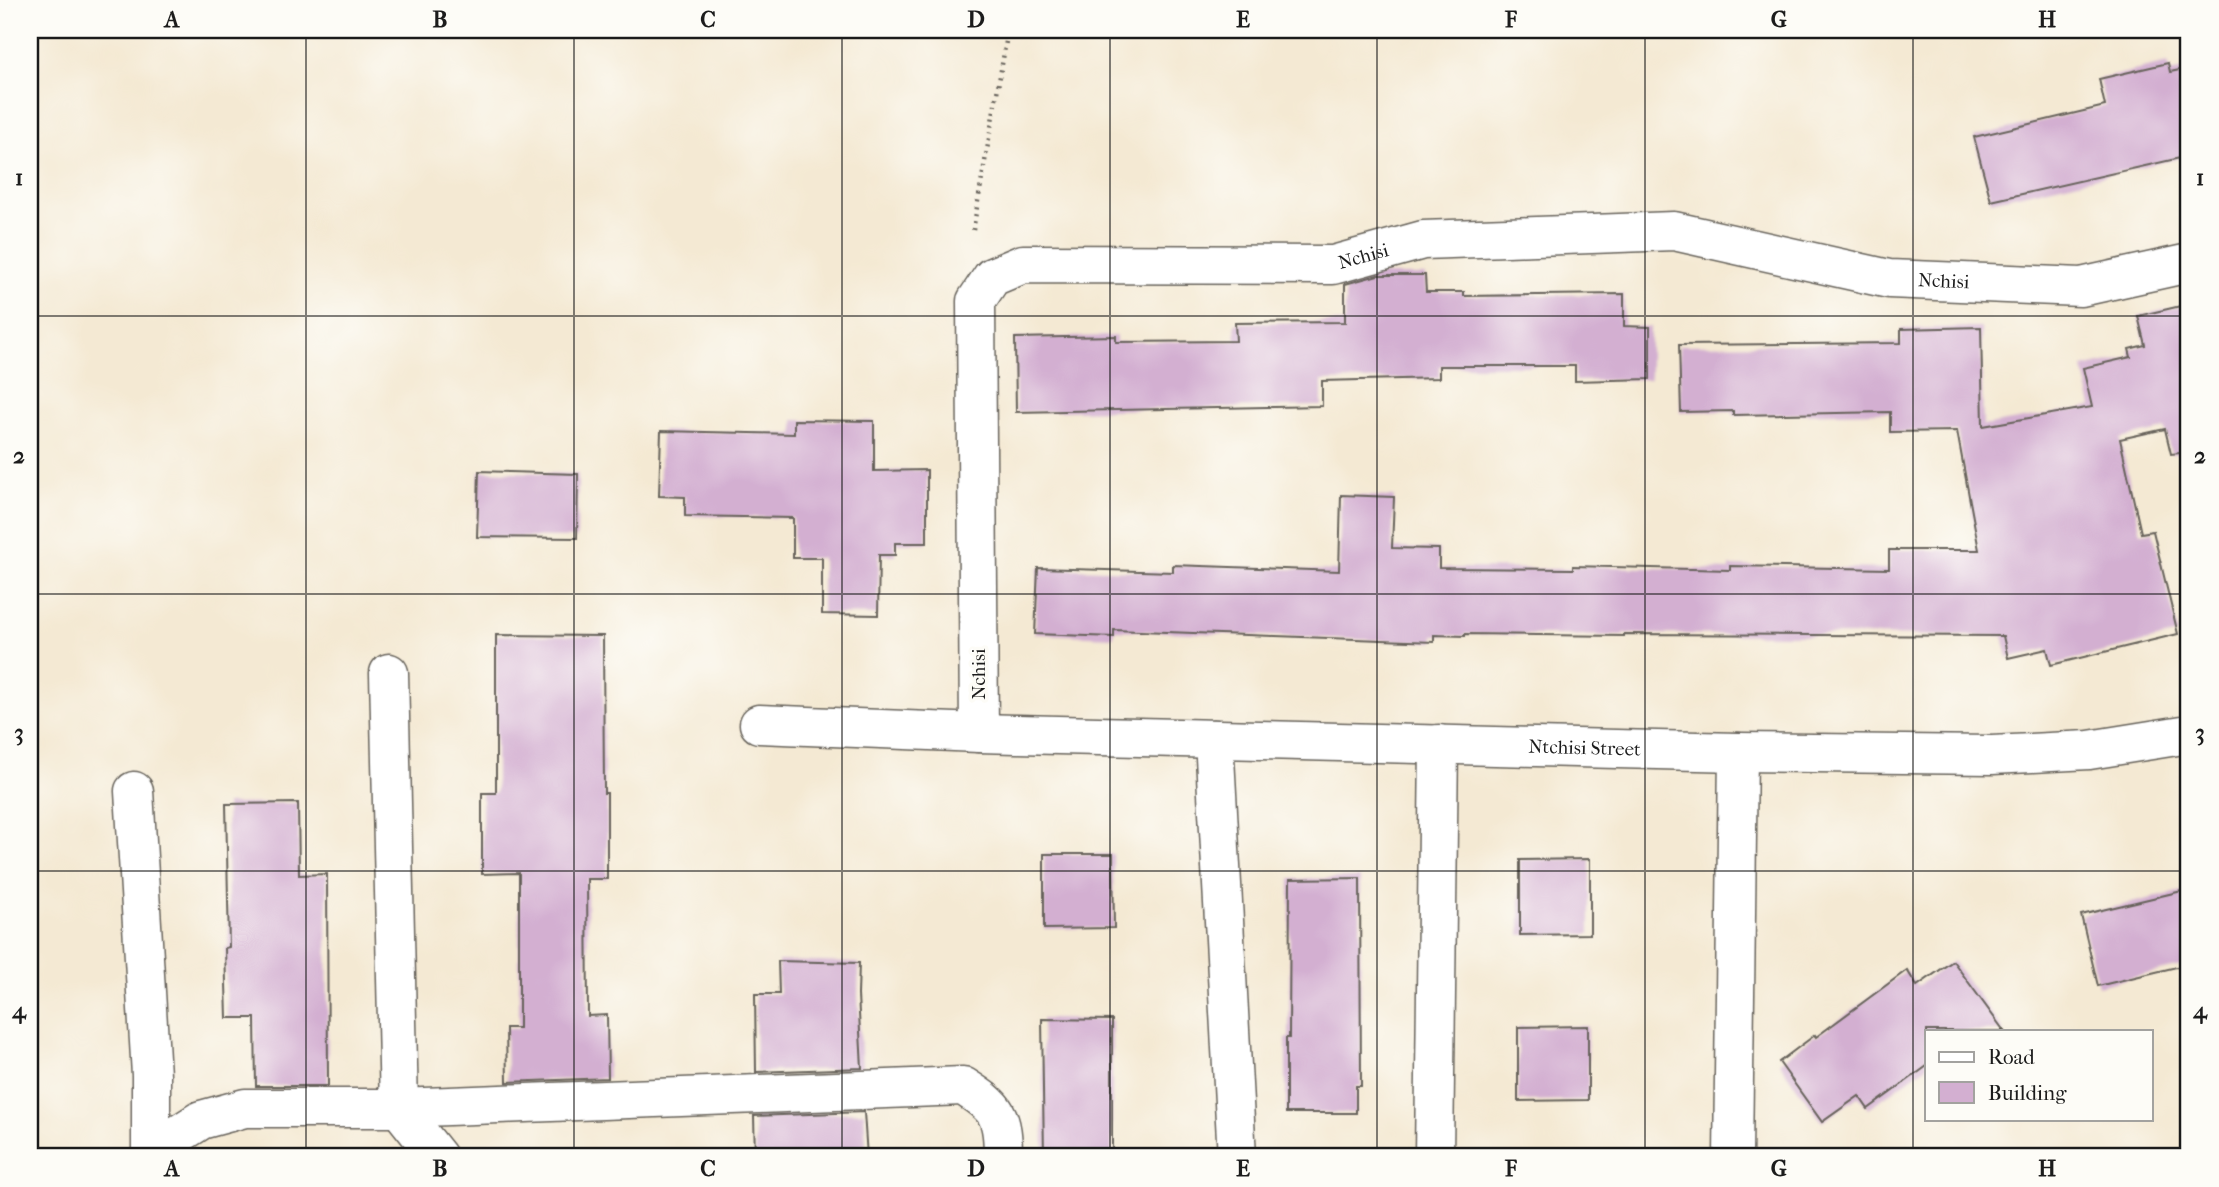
<svg xmlns="http://www.w3.org/2000/svg" width="2219" height="1187" viewBox="0 0 2219 1187" font-family="'IM FELL French Canon',serif">
<rect width="100%" height="100%" fill="#fdfcf7"/>
<filter id="ink" filterUnits="userSpaceOnUse"><feTurbulence type="fractalNoise" baseFrequency=".0143" numOctaves="2"/><feDisplacementMap in="SourceGraphic" scale="14" xChannelSelector="R" yChannelSelector="G"/><feConvolveMatrix kernelMatrix="1 2 1 2 8 2 1 2 1" color-interpolation-filters="sRGB"/></filter>
<filter id="wash" filterUnits="userSpaceOnUse"><feTurbulence type="fractalNoise" baseFrequency=".00686" numOctaves="4" result="noise"/><feDisplacementMap in="SourceGraphic" scale="28" xChannelSelector="R" yChannelSelector="G"/><feGaussianBlur stdDeviation="1.57" result="paint"/><feColorMatrix in="noise" values="0 0 0 0 0 0 0 0 0 0 0 0 0 0 0 0 0 1.4 0 .05"/><feComposite in="paint" operator="in"/></filter>
<g filter="url(#wash)">
<rect width="100%" height="100%" fill="#f4e9d3"/>
<g id="blocks">
<g fill="#d3afd1">
<polygon points="2168,63 2170,72 2189,68 2189,156 1991,201 1974,137 2105,106 2099,79"/>
<polygon points="1378,275 1425,275 1426,292 1464,292 1464,296 1624,294 1624,326 1650,327 1650,379 1575,381 1575,366 1439,366 1439,378 1322,381 1322,406 1016,412 1015,338 1116,336 1116,342 1236,341 1235,323 1345,322 1345,284"/>
<polygon points="2189,304 2189,452 2171,454 2165,429 2120,439 2141,533 2153,531 2178,634 2051,665 2047,649 2008,658 2003,636 1624,634 1624,636 1465,634 1465,636 1434,635 1434,642 1114,630 1114,637 1035,634 1038,568 1173,572 1173,565 1339,571 1341,495 1394,497 1392,548 1439,549 1439,568 1573,569 1573,566 1730,570 1730,566 1889,569 1889,550 1979,550 1957,431 1890,432 1890,412 1733,415 1733,411 1681,412 1679,345 1901,343 1901,329 1981,327 1983,426 2092,407 2083,368 2131,357 2129,349 2145,345 2138,316"/>
<polygon points="794,420 874,421 874,471 927,470 927,543 895,543 895,555 879,555 878,615 822,614 822,558 793,558 793,518 685,516 685,497 659,496 661,431 794,434"/>
<polygon points="479,471 578,474 577,538 477,537"/>
<polygon points="496,635 603,636 604,793 607,793 607,879 587,879 588,1016 607,1015 608,1078 507,1082 506,1028 519,1028 519,873 482,874 482,793 496,793"/>
<polygon points="298,803 299,875 327,874 328,1086 256,1086 255,1018 227,1018 225,948 229,947 226,804"/>
<polygon points="1044,854 1113,854 1114,928 1044,929"/>
<polygon points="1590,859 1590,934 1520,935 1520,860"/>
<polygon points="1360,878 1361,1086 1356,1086 1356,1113 1286,1113 1286,1038 1289,1038 1290,879"/>
<polygon points="2182,891 2183,894 2189,893 2189,964 2098,986 2081,915"/>
<polygon points="778,961 859,963 858,995 862,1068 756,1072 755,994 779,994"/>
<polygon points="1953,961 2004,1031 1927,1031 1927,1066 1868,1109 1859,1096 1822,1122 1779,1062 1815,1035 1816,1037 1907,970 1917,986"/>
<polygon points="1042,1019 1112,1020 1112,1157 1044,1157"/>
<polygon points="1588,1026 1588,1100 1518,1101 1518,1027"/>
<polygon points="864,1112 867,1157 755,1157 754,1116"/>
</g>
</g>
</g>
<g filter="url(#ink)">
<use href="#blocks" fill-opacity="0" stroke="#68645c" stroke-width="2"/>
<g fill="none" stroke-linecap="round" stroke-linejoin="round">
<g stroke="#68645c" stroke-width="41">
<g id="minor">
<polyline points="389,673 399,1108 438,1157"/>
<path id="s1" d="M759,724L979,733L1738,752L1992,755L2089,750L2189,734"/>
<path id="s2" d="M979,733L976,301L992,277L1023,264L1333,265L1423,240L1674,231L1889,279L2081,287L2189,263"/>
<polyline points="1214,739 1237,1157"/>
<polyline points="134,791 151,1075 151,1152"/>
<path d="M152,1157L151,1152L201,1120L245,1108H399L963,1086C998,1108 1003,1115 1003,1157"/>
<polyline points="1434,1157 1439,744"/>
<polyline points="1733,1157 1738,752"/>
</g>
</g>
<polyline stroke="#68645c" stroke-width="4.5" stroke-dasharray="2 5" stroke-linecap="butt" points="973,230 1008,30"/>
<use href="#minor" stroke="#fff" stroke-width="38"/>
</g>
</g>
<path fill="none" stroke="#1c1c1c" stroke-width="2" stroke-opacity="0.55" d="M306,30V1157M574,30V1157M842,30V1157M1110,30V1157M1377,30V1157M1645,30V1157M1913,30V1157M30,316H2189M30,594H2189M30,871H2189"/>
<g text-anchor="middle" dominant-baseline="central" stroke-width="7" stroke-linejoin="round" paint-order="stroke">
<g font-size="19" fill="#1c1c1c" stroke="#fdfcf7">
<text stroke="none"><textPath href="#s2" startOffset="836">Nchisi</textPath></text>
<text stroke="none"><textPath href="#s2" startOffset="1424">Nchisi</textPath></text>
<text transform="translate(979 674) rotate(-90)">Nchisi</text>
<text stroke="none"><textPath href="#s1" startOffset="826">Ntchisi Street</textPath></text>
</g>
</g>
<rect width="2219" height="1187" fill="none" stroke="#fdfcf7" stroke-width="77"/>
<rect x="1925" y="1030" width="228" height="91" fill="#fdfcf7" stroke="#a3a29f" stroke-width="2"/>
<rect x="1939" y="1052" width="35" height="10" fill="#ffffff" stroke="#a3a29f" stroke-width="2"/>
<text x="1988" y="1064" font-size="21" fill="#1c1c1c">Road</text>
<rect x="1939" y="1082" width="35" height="21" fill="#d3afd1" stroke="#a3a29f" stroke-width="2"/>
<text x="1988" y="1100" font-size="21" fill="#1c1c1c">Building</text>
<rect x="38" y="38" width="2142" height="1110" fill="none" stroke="#1c1c1c" stroke-width="2.5"/>
<g font-size="23" text-anchor="middle" font-weight="bold" fill="#1c1c1c">
<text x="172" y="27">A</text>
<text x="440" y="27">B</text>
<text x="708" y="27">C</text>
<text x="976" y="27">D</text>
<text x="1243" y="27">E</text>
<text x="1511" y="27">F</text>
<text x="1779" y="27">G</text>
<text x="2047" y="27">H</text>
<text x="19" y="185">1</text>
<text x="2200" y="185">1</text>
<text x="19" y="463">2</text>
<text x="2200" y="463">2</text>
<text x="19" y="740">3</text>
<text x="2200" y="740">3</text>
<text x="19" y="1018">4</text>
<text x="2200" y="1018">4</text>
<text x="172" y="1176">A</text>
<text x="440" y="1176">B</text>
<text x="708" y="1176">C</text>
<text x="976" y="1176">D</text>
<text x="1243" y="1176">E</text>
<text x="1511" y="1176">F</text>
<text x="1779" y="1176">G</text>
<text x="2047" y="1176">H</text>
</g>
</svg>
